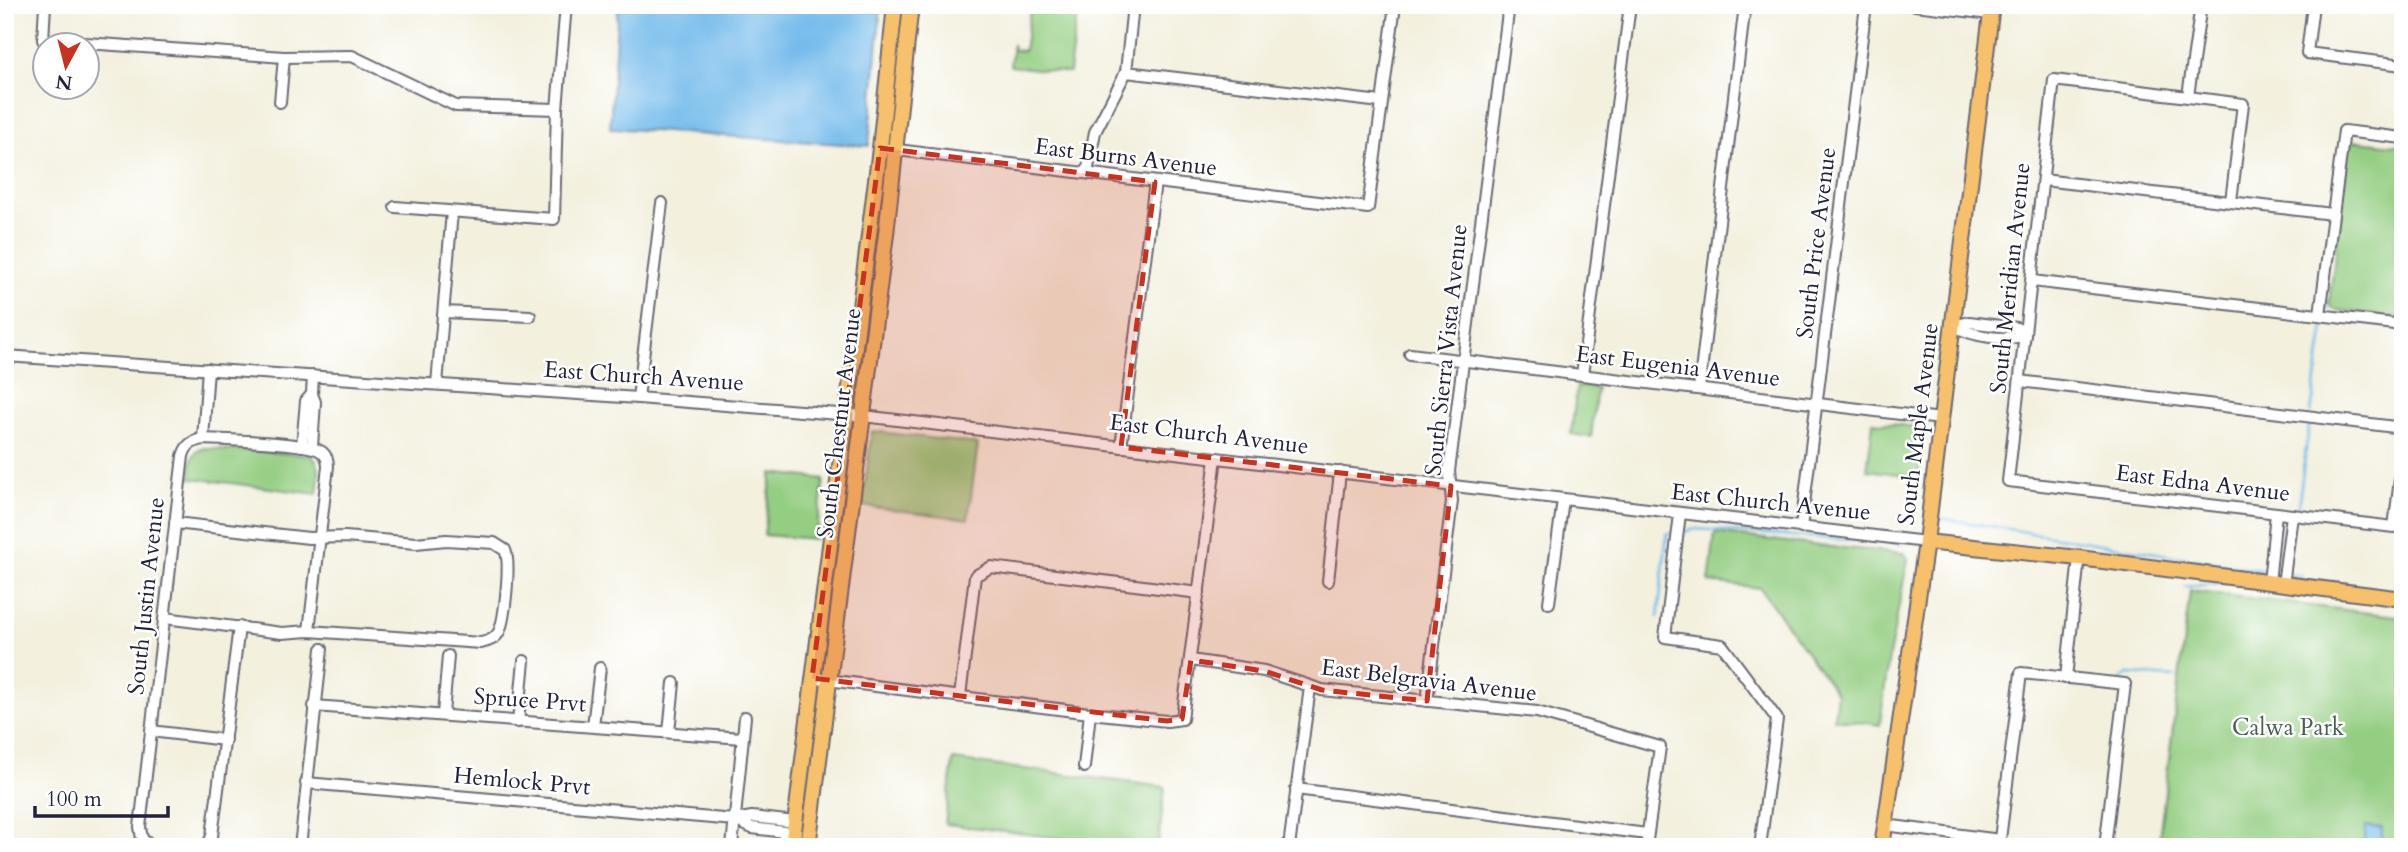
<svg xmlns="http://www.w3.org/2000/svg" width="2408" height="852" viewBox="0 0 2408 852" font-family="Cardo,serif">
<rect width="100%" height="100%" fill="#fff"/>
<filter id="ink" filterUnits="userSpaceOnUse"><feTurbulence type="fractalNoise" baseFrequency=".0143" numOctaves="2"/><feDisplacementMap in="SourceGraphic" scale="14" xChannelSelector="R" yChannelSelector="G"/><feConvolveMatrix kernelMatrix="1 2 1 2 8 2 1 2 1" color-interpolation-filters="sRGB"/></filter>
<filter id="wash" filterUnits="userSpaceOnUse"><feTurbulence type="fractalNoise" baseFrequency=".00686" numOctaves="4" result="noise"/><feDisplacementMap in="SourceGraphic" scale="28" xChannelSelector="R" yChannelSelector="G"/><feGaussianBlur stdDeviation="1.57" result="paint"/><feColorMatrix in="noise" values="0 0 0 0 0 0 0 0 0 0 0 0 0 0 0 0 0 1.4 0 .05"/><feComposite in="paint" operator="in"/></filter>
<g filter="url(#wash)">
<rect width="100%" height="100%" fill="#f3f0de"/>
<g fill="#94ce82" stroke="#5b785e" stroke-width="2">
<polygon points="1031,5 1078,5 1069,73 1010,66 1013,44 1014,50 1024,51"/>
<polygon points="2358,141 2403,146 2403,318 2336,310 2331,308 2329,302 2349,148 2352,142"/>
<polygon points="1577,386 1597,388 1591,437 1571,434"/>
<polygon points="1873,422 1917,427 1921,432 1919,477 1867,470"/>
<polygon points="872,431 978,444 968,519 862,506"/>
<path d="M204,448L310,455C324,465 318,479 317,494L190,478C191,465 189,453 204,448Z"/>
<polygon points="772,473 824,479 816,539 764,535"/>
<polygon points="1715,533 1821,546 1903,553 1908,559 1889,656 1880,725 1834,719 1837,694 1760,588 1709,582"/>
<polygon points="2190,591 2403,617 2403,847 2158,847"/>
<polygon points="953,760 1165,787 1158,847 1074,847 1075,840 945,824"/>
</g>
<g fill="#74bbeb" stroke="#4b6e93" stroke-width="2">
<polygon points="618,5 881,5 869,146 610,128"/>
<polygon points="2366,826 2382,828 2382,847 2363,847"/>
</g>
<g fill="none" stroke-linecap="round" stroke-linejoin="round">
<g stroke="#74bbeb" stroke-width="2.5">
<polyline points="2326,313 2327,302"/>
<polyline points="2311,413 2325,319"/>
<polyline points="2297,514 2310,420"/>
<polyline points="1933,517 2268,571"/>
<polyline points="1682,532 1697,529 1902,544"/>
<polyline points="2219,569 2268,572"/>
<polyline points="2289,574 2303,577"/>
<polyline points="2185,587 2220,583"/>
<polyline points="1658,617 1667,534 1675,533"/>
<polyline points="2120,680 2128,674 2174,677"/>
</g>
</g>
</g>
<g filter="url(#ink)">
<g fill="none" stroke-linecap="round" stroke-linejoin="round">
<g stroke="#6b6a74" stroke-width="14">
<g id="minor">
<polyline points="45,5 43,40 284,57 352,56 456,106 557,109"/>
<polyline points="1915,5 1991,14"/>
<polyline points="2313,5 2307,53 2403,65"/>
<polyline points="1126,72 1381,102"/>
<polyline points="2188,96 2201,5"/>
<polyline points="280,102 284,57"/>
<polyline points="889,149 1368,208 1395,5"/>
<polyline points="1087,173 1095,132 1126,72 1133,5"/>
<polyline points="2043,180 2332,214"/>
<polyline points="2231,201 2243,104 2054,80 2008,481 2394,527 2403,456"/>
<polyline points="395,207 554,219 557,109 566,5"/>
<polyline points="2032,281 2403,325"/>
<polyline points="444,312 530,316"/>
<polyline points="2320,314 2344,131 2403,138"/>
<polyline points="1954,326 1969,322 2017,328 2025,335"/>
<path d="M1954,326C1973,336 2004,342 2025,335"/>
<polyline points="1410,354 1941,419"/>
<polyline points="5,356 638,398 863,416 1926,542"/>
<polyline points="1582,375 1630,5"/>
<polyline points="2020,381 2403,428"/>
<polyline points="437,384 452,212"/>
<polyline points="1699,389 1745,5"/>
<polyline points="638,398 662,203"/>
<polyline points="203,439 208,369"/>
<polyline points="302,446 306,401 312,394"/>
<polyline points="312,447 315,402 312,394 313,376"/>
<polyline points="1121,447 1155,182"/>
<polyline points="1680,514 1665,637 1722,645 1777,719 1760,847"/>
<polyline points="1801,528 1866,5"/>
<polyline points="1328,581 1340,472"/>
<polyline points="2269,583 2276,513"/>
<polyline points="2283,585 2292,515"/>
<polyline points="1549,603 1563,500"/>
<path d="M165,618L282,633L309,631L481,643C489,641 495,639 499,632C505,619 511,561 505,550L494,543L446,540L416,543L345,537L309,538L175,523"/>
<polyline points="1191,660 1264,671 1322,690 1537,712 1660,747 1646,847"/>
<polyline points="812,678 1090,713 1167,721 1182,719 1216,458"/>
<polyline points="2066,678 2079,558"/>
<polyline points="960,696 975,576 991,567 1199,593"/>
<polyline points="1427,701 1452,501 1449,471 1509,5"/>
<polyline points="314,706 742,738"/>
<polyline points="443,714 448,656"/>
<polyline points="518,722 524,661"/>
<polyline points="593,726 600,668"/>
<polyline points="151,731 225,740"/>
<polyline points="669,732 674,683"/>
<polyline points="1084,767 1090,713"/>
<polyline points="306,783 735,820 752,817 795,822"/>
<polyline points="1296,789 1647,834"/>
<polyline points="735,820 752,828 793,833"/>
<polyline points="1885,825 2000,840"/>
<path d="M153,847L142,839L140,827L183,456C186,445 192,441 203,439C223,440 311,442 322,452C327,456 328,460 328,466L309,631"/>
<polyline points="207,847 212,836 239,627"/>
<polyline points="300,847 322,649"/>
<polyline points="732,847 745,717"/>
<polyline points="1289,847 1310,687"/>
<polyline points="1999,847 2021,673 2125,684 2105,847"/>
</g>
</g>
<g stroke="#6b6a74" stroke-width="18">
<g id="major">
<polyline points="1926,542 2079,558 2403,599"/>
<polyline points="792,847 880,148 895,5"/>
<polyline points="808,847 886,234 911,5"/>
<polyline points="1882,847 1926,542 1992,5"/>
</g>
</g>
<use href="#minor" stroke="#fff" stroke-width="10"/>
<use href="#major" stroke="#f7c06c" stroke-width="14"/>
</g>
</g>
<path fill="#c8321e" fill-opacity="0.2" stroke="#c8321e" stroke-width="5" stroke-dasharray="14 9" stroke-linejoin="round" d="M880,148L1155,182L1121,447L1451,486L1427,701L1322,690L1264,671L1191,660L1182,719L1167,721L812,678Z"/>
<g text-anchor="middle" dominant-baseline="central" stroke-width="5" stroke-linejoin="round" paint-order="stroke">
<g font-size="23" fill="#22223b" stroke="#fff">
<text transform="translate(1126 157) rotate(7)">East Burns Avenue</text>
<text transform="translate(1816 243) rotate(-83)">South Price Avenue</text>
<text transform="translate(2010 278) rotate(-84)">South Meridian Avenue</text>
<text transform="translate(1446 350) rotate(-84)">South Sierra Vista Avenue</text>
<text transform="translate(1678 366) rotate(7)">East Eugenia Avenue</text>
<text transform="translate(644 376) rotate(4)">East Church Avenue</text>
<text transform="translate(839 423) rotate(-83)">South Chestnut Avenue</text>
<text transform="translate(1918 424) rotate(-83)">South Maple Avenue</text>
<text transform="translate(1209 434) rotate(7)">East Church Avenue</text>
<text transform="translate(2203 483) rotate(7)">East Edna Avenue</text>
<text transform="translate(1771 502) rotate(6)">East Church Avenue</text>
<text transform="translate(146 596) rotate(-84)">South Justin Avenue</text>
<text transform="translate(1429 680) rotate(7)">East Belgravia Avenue</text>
<text transform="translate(530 700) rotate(4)">Spruce Prvt</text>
<text transform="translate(522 781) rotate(5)">Hemlock Prvt</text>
</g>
<g font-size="23" fill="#4a5e54" stroke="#fff">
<text x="2288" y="727">Calwa Park</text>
</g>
</g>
<rect width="2408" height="852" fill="none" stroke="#fff" stroke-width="28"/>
<g transform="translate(66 66) rotate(187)"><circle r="33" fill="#ffffff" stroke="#a7a7b1" stroke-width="2"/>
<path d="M0-5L12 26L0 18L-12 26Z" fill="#c8321e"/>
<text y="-10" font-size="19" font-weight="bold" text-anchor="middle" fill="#22223b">N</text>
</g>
<path d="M35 806v10h133v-10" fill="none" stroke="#22223b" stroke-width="3.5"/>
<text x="46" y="806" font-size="21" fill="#22223b" stroke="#ffffff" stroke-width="5" paint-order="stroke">100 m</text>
</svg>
